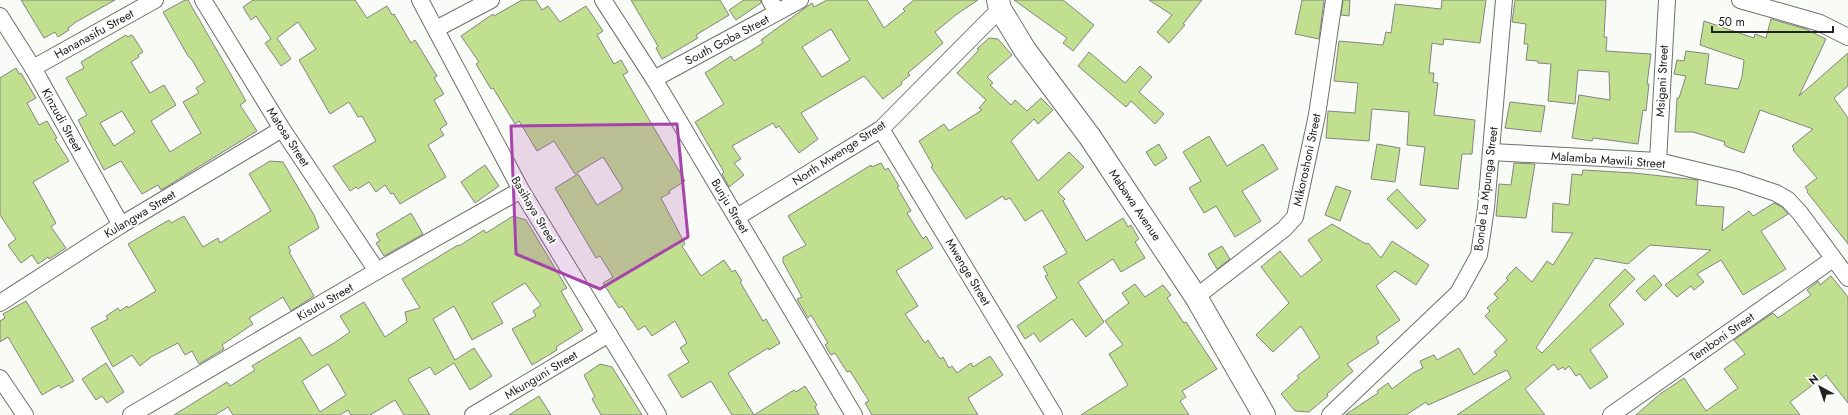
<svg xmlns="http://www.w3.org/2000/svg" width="1848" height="415" viewBox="0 0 1848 415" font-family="Jost,sans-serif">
<rect width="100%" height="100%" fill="#f9fbf6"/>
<g fill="#c0df8f" stroke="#838580" fill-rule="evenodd">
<polygon points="21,0 115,0 76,22 68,28 69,30 58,37 55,32 44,38"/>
<path d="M185,0H188L246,101L240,105L257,131L161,190L158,185L142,194L121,161L104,170L78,120L87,115L66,78L84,68L81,62L126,35L128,37L131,35L133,36L143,52L138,55L139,57L131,62L150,93L164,85L176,105L151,121L170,152L201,133L183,102L199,93L196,88L205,82L192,60L188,56L163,12ZM122,111L135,132L114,146L100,123Z"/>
<polygon points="253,0 355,0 367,18 387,6 392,15 394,14 411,43 415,40 437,76 434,78 444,94 434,100 447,124 440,129 444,135 428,145 446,177 400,204 393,193 391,194 385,185 376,192 369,182 358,189 356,187 350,191 333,166 376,141 362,116 358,117 349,102 330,114 299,60 316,49 298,22 277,38 291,59 281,66 265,43 271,39 256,16 251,20 243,7"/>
<polygon points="522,0 536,0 542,10 548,6 560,22 586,6 603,31 597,35 614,64 621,60 628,72 623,75 685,181 669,191 670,193 661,198 685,244 682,246 701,276 724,260 732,272 735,270 742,281 740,282 763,321 766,319 780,343 769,350 768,348 728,373 754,415 732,415 711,381 682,398 668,375 689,362 680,348 687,343 675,321 652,336 645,326 638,330 622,306 619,308 603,283 613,277 600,256 596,258 555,188 578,174 597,205 622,190 622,187 603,157 575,174 554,141 537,151 519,121 515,124 493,88 491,89 476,64 479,62 461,36 493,14 494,16"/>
<polygon points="631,0 720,0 729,15 696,35 698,38 662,59 656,48 658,46"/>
<polygon points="744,0 761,0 761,3 736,20 729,10"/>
<path d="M827,0H867L884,28L905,11L903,9L914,0H978L957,14L935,32L943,43L908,73L910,75L901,82L902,84L883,99L864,76L801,113L818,139L799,153L779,126L776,128L773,123L732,146L741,159L734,163L744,175L729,187L722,174L724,172L695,122L724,104L705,73L731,56L734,61L763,43L761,40L812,3L814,7ZM831,29L850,60L822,77L802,47Z"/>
<polygon points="1014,0 1063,0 1094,25 1073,51 1063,43 1067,38"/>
<polygon points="1149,0 1202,0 1183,24 1185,25 1169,43 1157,32 1172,15"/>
<polygon points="1302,0 1324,0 1319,39 1295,34"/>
<polygon points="1343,0 1350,0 1349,16 1341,15"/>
<polygon points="1442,0 1486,0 1480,43 1444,39 1443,45 1432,43 1429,73 1434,73 1433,82 1438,83 1434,115 1475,120 1472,154 1462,154 1458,189 1420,185 1425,147 1407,145 1409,112 1372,109 1369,141 1326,138 1328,111 1355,113 1358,83 1334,81 1339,41 1383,45 1386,32 1391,33 1395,4 1441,9"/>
<polygon points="1515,0 1606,0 1604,37 1607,37 1606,51 1651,54 1647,84 1649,84 1646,111 1643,110 1638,144 1593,138 1592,141 1572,138 1579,95 1610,100 1609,72 1578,70 1575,104 1548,101 1551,64 1538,63 1538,61 1526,60 1528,44 1524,44 1526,24 1512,22"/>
<polygon points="1771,19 1806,29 1826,39 1799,96 1848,53 1848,86 1834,98 1848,118 1848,244 1807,192 1808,191 1805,187 1817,178 1793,150 1794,149 1792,146 1813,129 1760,110 1744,153 1730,148 1724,145 1725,142 1693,132 1675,132 1677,98 1679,98 1686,76 1674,74 1677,60 1684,61 1686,51 1709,54 1705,84 1738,89 1742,77 1744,60 1700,45 1704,21 1754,38 1755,34 1766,38"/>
<polygon points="989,38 998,39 1012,55 987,77 993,83 990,85 1011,105 1015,100 1027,111 1041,98 1053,110 1038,124 1034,119 1011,141 1038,181 1069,152 1084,167 1058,192 1065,199 1063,201 1086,241 1123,218 1128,227 1131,225 1139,239 1135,242 1145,258 1121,272 1113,259 1078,282 1104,322 1086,337 1072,319 1040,342 1034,333 1025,339 1017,326 1057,298 1045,276 1048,275 1043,267 1067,253 1042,210 1025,221 1010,198 1005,200 1003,196 966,219 931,167 933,166 919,141 944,124 949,131 982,110 979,108 986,100 957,73 979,50 977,49"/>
<polygon points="1089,52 1125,83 1140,66 1152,77 1139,92 1164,114 1155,124 1131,101 1126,107 1078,66"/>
<polygon points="16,68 19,74 21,73 36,98 27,103 39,125 47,121 57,138 55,139 69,161 33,182 56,223 51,227 66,248 49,259 48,257 38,264 32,255 21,263 8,245 16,239 0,215 0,78"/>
<polygon points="1510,102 1545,106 1541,132 1505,128"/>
<polygon points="1209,136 1227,166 1263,144 1278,169 1242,191 1261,221 1235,237 1216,206 1204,213 1189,188 1201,181 1183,152"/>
<polygon points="1159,144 1167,158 1155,166 1146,152"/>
<polygon points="1377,144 1400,148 1395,182 1371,179"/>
<polygon points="270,161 283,162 314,215 319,228 288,247 291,251 289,252 314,296 291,311 283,297 249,318 253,324 222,345 224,349 199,364 192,351 185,355 178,343 151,357 140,366 132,355 113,367 91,328 108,319 106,316 118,308 120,311 127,306 128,308 156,291 128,244 169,220 171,223 184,216 203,247 218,238 220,243 271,211 249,174"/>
<polygon points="881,163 885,170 888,168 899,186 897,187 911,211 907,213 923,239 926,236 933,248 896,271 918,306 905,314 925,343 928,340 940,359 943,357 949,368 952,366 957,373 971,363 973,367 990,356 1003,375 968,398 978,415 872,415 865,403 869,401 850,371 847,372 835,353 831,355 825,345 828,343 811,315 808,318 797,299 802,297 783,262 783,257 806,245 788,216 871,165 872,167"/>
<polygon points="1514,163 1535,164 1526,218 1496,216 1499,184 1511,185"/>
<polygon points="485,165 499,186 475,203 461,182"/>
<polygon points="1583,170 1634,173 1698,180 1696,205 1724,207 1722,231 1749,211 1753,216 1774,203 1782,207 1788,214 1761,231 1786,269 1743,295 1721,260 1697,274 1704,282 1694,290 1691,286 1677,297 1665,285 1711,250 1650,245 1628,264 1595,258 1536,348 1542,353 1625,269 1635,279 1609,305 1624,324 1590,350 1608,377 1590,389 1580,374 1576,376 1569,366 1565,370 1563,367 1558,370 1554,364 1525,389 1545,415 1457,415 1511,378 1507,370 1428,405 1426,402 1406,415 1345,415 1378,393 1377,391 1388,383 1392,389 1413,373 1423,368 1420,361 1434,355 1437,360 1459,348 1474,375 1497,355 1494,352 1507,340 1485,316 1490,311 1487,308 1498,298 1494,294 1508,280 1506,278 1516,267 1532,282 1547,261 1553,265 1573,233 1552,232 1553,203 1569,205 1572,174 1582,175"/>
<polygon points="1336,186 1351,191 1340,221 1325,215"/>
<polygon points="1397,189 1426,220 1417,229 1387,199"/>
<polygon points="411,213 423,234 384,256 376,243 380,241 376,234"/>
<path d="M513,216L526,220L567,288L561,291L583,330L556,347L557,350L532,365L512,329L536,316L533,311L541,305L525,283L492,303L503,323L472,340L454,306L433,319L455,360L474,348L492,376L470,390L454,363L435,375L430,367L408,379L430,415H404L395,400L370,415H351L348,410L340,415H233L228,407L215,415H174L227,382L230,386L255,370L252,366L300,337L312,356L334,343L350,332L340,316L364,302L385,337L407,322L405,312L420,308L402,279L458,245L459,246L484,230L486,233ZM328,364L346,395L320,412L302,381Z"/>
<polygon points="1332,224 1366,244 1368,243 1381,258 1392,241 1429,265 1416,285 1395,271 1376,286 1400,320 1376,337 1379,343 1347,364 1353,371 1327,394 1328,396 1309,412 1295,411 1281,394 1299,378 1297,376 1320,357 1301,326 1273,352 1256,335 1289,303 1261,267 1280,251 1301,277 1322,260 1308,240"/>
<polygon points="1222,246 1230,259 1217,269 1208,254"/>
<polygon points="1654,275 1662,285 1645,301 1636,291"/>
<polygon points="1831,276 1848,297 1848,403 1826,375 1790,402 1800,415 1636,415 1660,394 1684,378 1706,411 1738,388 1724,369 1745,354 1734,340 1773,313 1778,318 1811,295 1807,290 1816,283 1818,281 1820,285"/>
<polygon points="1135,284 1145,297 1163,285 1171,295 1167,298 1184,323 1186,322 1217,369 1182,391 1186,397 1180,401 1189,415 1081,415 1128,385 1109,354 1123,345 1105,321 1129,303 1122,293"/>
<polygon points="26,301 74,381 61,388 59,385 42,395 8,337 0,342 0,321 5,318 3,314"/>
<polygon points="106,363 124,392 107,403 102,396 96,400 82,379"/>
<polygon points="600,364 612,367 642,415 601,415 592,399 595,397 584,375"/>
<polygon points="805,386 817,405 815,407 819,415 754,415 794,390 796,392"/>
<polygon points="539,396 551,415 509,415"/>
</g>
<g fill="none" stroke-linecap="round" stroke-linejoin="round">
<g stroke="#6e706c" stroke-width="18">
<g id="street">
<polyline points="203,0 282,129 377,271"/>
<polyline points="420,0 521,190 658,415"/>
<polyline points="603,0 654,79 854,415"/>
<polyline points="770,0 777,12"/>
<polyline points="1740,0 1820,23 1848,37"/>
<polyline points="0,16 33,68 121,225"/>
<polyline points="436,29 491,0"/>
<polyline points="33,68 155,0"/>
<polyline points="654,79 800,0"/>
<polyline points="881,129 1054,415"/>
<polyline points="1491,152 1658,161 1737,180 1776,193 1788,200 1800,213 1848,278"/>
<polyline points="1658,161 1667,0"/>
<polyline points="737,217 881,129 1000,9"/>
<polyline points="1196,297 1284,229 1295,217 1317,115 1334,0"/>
<polyline points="0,303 121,225 282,129"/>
<polyline points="0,378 25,415"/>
<polyline points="131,415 377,271 521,190"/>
<polyline points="473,415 609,334"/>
<polyline points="1330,415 1458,293 1479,255 1486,208 1504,0"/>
<polyline points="1611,415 1833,259"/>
</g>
</g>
<g stroke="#6e706c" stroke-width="24">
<polyline id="secondary" points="998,0 1000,9 1025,50 1090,137 1196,297 1264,415"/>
</g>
<use href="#street" stroke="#fff" stroke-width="16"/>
<use href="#secondary" stroke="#fff" stroke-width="22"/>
</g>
<path fill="#a744ab" fill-opacity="0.2" stroke="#a744ab" stroke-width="3" stroke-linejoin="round" d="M677,124L688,237L600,289L516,254L511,126Z"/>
<g text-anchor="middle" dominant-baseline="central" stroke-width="4" stroke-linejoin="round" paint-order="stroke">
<g font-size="12" fill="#222321" stroke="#fff">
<text transform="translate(94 34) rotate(-29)">Hananasifu Street</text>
<text transform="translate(727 40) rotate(-28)">South Goba Street</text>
<text transform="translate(1662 81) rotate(-87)">Msigani Street</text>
<text transform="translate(62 120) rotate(61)">Kinzudi Street</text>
<text transform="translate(288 137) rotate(57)">Matosa Street</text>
<text transform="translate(839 153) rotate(-33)">North Mwenge Street</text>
<text transform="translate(1307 160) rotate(-78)">Mikoroshoni Street</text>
<text transform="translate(1608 160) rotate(4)">Malamba Mawili Street</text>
<text transform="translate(1486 189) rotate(-83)">Bonde La Mpunga Street</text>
<text transform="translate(1135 205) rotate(56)">Mabawa Avenue</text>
<text transform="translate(730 206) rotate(59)">Bunju Street</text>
<text transform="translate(534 210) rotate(59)">Basihaya Street</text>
<text transform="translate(140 214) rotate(-31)">Kulangwa Street</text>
<text transform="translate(968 272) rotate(59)">Mwenge Street</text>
<text transform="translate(325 302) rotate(-30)">Kisutu Street</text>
<text transform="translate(1722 337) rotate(-35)">Temboni Street</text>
<text transform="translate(541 375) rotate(-31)">Mkunguni Street</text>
</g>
</g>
<g transform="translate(1820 387) rotate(320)" stroke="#ffffff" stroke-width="3" paint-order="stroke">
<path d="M0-3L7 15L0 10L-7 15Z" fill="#222321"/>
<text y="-6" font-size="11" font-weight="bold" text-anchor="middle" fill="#222321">N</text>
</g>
<path d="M1712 26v6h121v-6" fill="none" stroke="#222321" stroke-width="2"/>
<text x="1718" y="26" font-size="12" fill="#222321" stroke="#ffffff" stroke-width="3" paint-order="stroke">50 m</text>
</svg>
